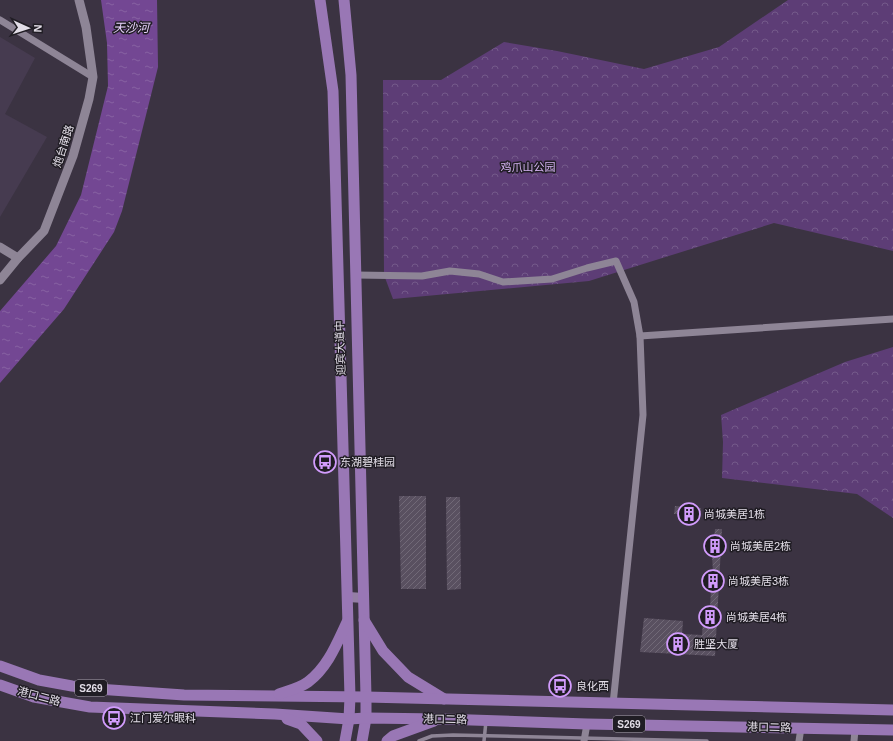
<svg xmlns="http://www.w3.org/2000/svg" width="893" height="741" viewBox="0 0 893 741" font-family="Arial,'Noto Sans SC',sans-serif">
<defs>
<pattern id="park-crowns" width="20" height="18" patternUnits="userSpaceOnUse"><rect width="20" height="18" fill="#5d3d76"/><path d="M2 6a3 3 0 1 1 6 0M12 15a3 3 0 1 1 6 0" fill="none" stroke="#74598a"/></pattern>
<pattern id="water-ripples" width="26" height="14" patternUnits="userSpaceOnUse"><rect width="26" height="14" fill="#734793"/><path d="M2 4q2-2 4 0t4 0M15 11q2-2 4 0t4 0" fill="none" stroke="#8761a2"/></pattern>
<pattern id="building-hatch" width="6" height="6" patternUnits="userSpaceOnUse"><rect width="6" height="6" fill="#595060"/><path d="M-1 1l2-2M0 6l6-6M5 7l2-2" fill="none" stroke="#716977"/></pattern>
</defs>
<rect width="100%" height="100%" fill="#3b3342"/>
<polygon fill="#463b50" points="0,37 35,58 5,114 47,137 0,217"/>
<g fill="url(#park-crowns)">
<polygon points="788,0 893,0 893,251 774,223 589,281 393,299 384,275 383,80 441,80 504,42 557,51 644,69 719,47"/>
<polygon points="893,347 893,518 857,494 722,478 723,442 721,415 845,362"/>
</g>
<polygon fill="url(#water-ripples)" points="101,0 157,0 158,67 122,211 114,232 64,309 0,383 0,311 56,246 81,195 108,86 107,43"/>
<g fill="url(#building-hatch)">
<polygon points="399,496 426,496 426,589 401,589"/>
<polygon points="446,497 460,497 461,589 447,590"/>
<polygon points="675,506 701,508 700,516 693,516 692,522 680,521 681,514 674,514"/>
<polygon points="715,529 722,529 715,656 640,652 644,618 683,621 682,634 702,635 704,608 710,608 711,589 706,588 707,574 713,573 712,554 708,553 709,539 714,539"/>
</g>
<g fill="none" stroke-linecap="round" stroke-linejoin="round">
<g stroke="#8e8596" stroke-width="3.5">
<polyline points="419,741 432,736 453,735 707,741"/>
<polyline points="484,741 486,721"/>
</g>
<g stroke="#8e8596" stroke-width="7">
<polyline points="0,20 93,77"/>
<polyline points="356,275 422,276 450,271 479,274 503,282 552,279 587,268 616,261 634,302 640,336 643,415 613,704"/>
<polyline points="640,336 893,319"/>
<polyline points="584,741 587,724"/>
<polyline points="799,741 801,728"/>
<polyline points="854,741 855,730"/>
</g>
<g stroke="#8e8596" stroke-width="9">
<polyline points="0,247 18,258"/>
<polyline points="0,280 18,258 44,231 73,156 89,99 93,77 86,27 79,0"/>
</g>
<polyline stroke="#947ea5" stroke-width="10" points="348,597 364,598"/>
<g stroke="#9977b5" stroke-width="11">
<polyline points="320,0 333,91 350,697 349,719 345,741"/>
<polyline points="344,0 351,75 366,697 366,718 362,741"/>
<polyline points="364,620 383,651 408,677 444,699"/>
<polyline points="0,666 39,680 72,686 97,689 184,695 366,697 893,710"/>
<polyline points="0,685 34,697 90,707 275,714 349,719 366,718 441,719 587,724 893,730"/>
<path d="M279,694C288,691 300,688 308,682C328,667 337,643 347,622"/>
<polyline points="287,719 301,724 317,741"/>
<polyline points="387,741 393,736 434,721"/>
</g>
</g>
<defs>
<g id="bus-ring" transform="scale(1.15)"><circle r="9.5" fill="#201d24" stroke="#d29cfd" stroke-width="1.5"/><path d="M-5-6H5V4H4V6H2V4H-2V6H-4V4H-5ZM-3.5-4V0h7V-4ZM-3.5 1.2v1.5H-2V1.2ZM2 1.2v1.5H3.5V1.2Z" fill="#d29cfd"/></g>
<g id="building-ring" transform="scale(1.15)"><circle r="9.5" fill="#201d24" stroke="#d29cfd" stroke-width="1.5"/><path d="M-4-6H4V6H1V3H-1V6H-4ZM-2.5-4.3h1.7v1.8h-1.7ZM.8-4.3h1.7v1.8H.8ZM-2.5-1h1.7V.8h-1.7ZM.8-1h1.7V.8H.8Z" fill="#d29cfd"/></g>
</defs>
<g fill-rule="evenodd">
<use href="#bus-ring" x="325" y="462"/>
<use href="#building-ring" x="689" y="514"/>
<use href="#building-ring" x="715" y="546"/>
<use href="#building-ring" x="713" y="581"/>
<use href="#building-ring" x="710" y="617"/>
<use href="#building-ring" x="678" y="644"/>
<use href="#bus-ring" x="560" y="686"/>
<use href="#bus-ring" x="114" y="718"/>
</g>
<g text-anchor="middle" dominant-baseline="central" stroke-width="3" stroke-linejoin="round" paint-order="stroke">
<g fill="#201d24" stroke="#a8a3ac" stroke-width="1">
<rect x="75" y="680" width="32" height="16" rx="3"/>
<rect x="613" y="716" width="32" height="16" rx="3"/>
</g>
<g font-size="10" font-weight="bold" fill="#e2dde7">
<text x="91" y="688">S269</text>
<text x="629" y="724">S269</text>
</g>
<g font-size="11" fill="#e2dde7" stroke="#201d24">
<text transform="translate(63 146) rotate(-72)">炮台南路</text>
<text transform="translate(340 348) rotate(-92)">迎宾大道中</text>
<text transform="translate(39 696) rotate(15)">港口二路</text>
<text transform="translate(445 719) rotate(1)">港口二路</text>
<text transform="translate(769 727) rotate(1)">港口二路</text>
</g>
<g font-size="11" fill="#d5b4f2" stroke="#201d24">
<text x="528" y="167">鸡爪山公园</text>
</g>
<g font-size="11" fill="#e2dde7" stroke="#201d24" text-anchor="start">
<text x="340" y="462">东湖碧桂园</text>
<text x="704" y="514">尚城美居1栋</text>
<text x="730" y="546">尚城美居2栋</text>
<text x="728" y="581">尚城美居3栋</text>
<text x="726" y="617">尚城美居4栋</text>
<text x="694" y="644">胜坚大厦</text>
<text x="576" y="686">良化西</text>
<text x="130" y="718">江门爱尔眼科</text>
</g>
<g font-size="12" font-style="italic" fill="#ebd5ff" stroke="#201d24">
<text x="131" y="28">天沙河</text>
</g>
</g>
<g transform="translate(28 28) rotate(93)" stroke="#201d24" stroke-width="3" paint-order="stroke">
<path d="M0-3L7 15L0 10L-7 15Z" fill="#e2dde7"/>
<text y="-6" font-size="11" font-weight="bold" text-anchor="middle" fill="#e2dde7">N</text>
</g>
</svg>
